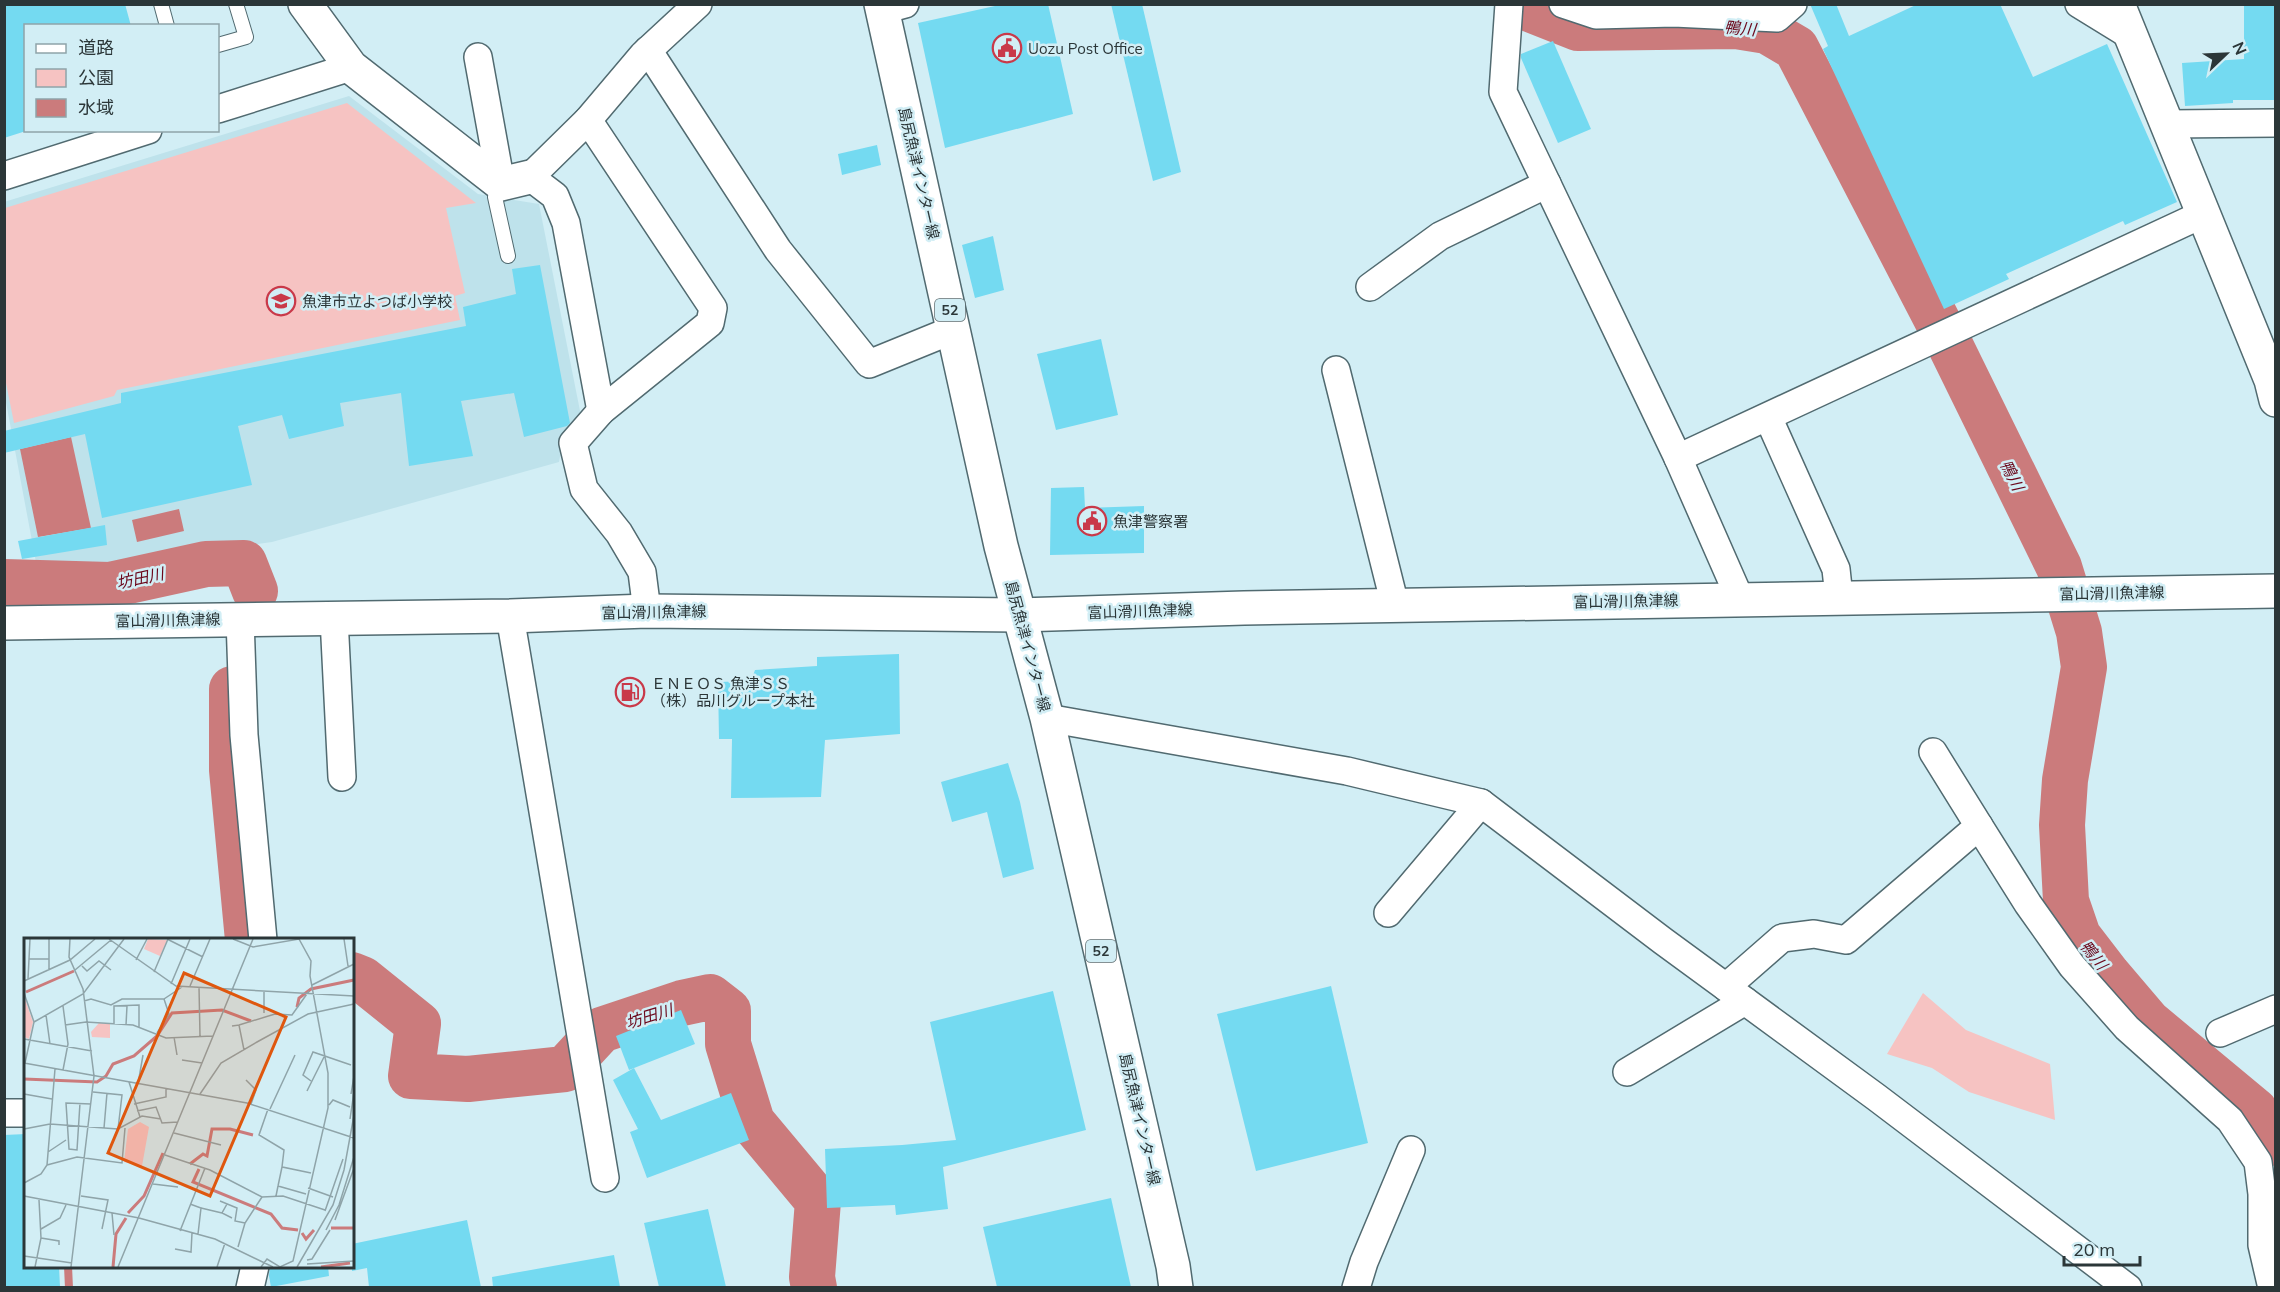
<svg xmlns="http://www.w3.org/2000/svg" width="2280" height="1292" viewBox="0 0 2280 1292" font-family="Mulish,'Noto Sans JP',sans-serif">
<rect width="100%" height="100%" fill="#d2eef5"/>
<polygon fill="#bee2eb" points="349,96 478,194 539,204 582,421 564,435 559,462 272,542 38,573 5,397 4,202"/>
<g fill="#f6c3c2">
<polygon points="347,103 476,203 446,208 465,293 455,296 460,320 117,390 114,396 14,423 4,373 5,208"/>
<polygon points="1923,993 1966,1030 2050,1064 2055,1120 1969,1092 1932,1068 1887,1054"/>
</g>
<g fill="#cb7b7c">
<polygon points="71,437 91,528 38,537 20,449"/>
<polygon points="179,509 184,531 137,542 132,520"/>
</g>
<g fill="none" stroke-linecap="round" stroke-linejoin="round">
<polyline stroke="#cb7b7c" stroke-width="8" points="68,1266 69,1288"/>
<g stroke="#cb7b7c" stroke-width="46">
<polyline points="1517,4 1578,28 1736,26 1767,31 1796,48 1950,345 2059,567 2079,632 2084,667 2065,780 2062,825 2066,901 2078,936 2108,975 2148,1022 2255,1111 2276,1143"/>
<polyline points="4,582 110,585 206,564 244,563 255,591"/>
<polyline points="232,689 232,770 248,940"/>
<polyline points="352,975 362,979 418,1024 411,1076 468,1079 565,1069 601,1030 682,1003 710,997 728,1011 728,1044 752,1122 818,1201 812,1277 814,1288"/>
</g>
</g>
<g fill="#74daf1">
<polygon points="4,4 125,4 131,26 26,26 26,131 4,138"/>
<polygon points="1004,4 1048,4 1073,114 945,148 918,23"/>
<polygon points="1111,4 1142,4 1181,172 1153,181"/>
<polygon points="1810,4 1836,4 1849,36 1918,4 2000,4 2033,77 2107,44 2177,202 2125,225 2123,221 2006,274 2009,279 1944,309 1823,49 1828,46"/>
<polygon points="2244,4 2276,4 2276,100 2233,100 2233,103 2185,106 2182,63 2244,59"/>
<polygon points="1553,41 1591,129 1558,143 1521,58 1521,54"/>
<polygon points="877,145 881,165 842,175 838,154"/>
<polygon points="993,236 1004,290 975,298 962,245"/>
<polygon points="540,265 570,423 567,426 524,437 514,393 461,401 473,456 409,466 401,393 340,403 344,426 289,439 282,415 238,426 252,485 102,518 85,434 4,453 4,431 121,403 121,393 466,326 463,307 516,294 512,269"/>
<polygon points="1101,339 1118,415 1056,430 1037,354"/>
<polygon points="1084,487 1085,508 1144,506 1144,553 1050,555 1051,488"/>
<polygon points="105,525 107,545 22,559 18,541"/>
<polygon points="899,654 900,734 825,740 821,797 731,798 732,739 719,739 718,682 751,681 755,670 817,666 817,657"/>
<polygon points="1008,763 1020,802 1034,869 1003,878 987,812 952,822 941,782"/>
<polygon points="1331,986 1368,1143 1256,1171 1217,1014"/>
<polygon points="1053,991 1086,1130 943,1167 948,1209 896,1215 895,1205 827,1208 825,1149 902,1145 956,1140 930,1022"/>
<polygon points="681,1010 695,1044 629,1070 616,1036"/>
<polygon points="634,1068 661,1120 731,1093 749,1140 647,1178 630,1132 638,1129 613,1080"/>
<polygon points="26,1134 26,1266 59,1266 60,1287 4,1287 4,1135"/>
<polygon points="1111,1198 1131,1287 997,1287 983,1227"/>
<polygon points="708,1209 726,1287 659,1287 644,1223"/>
<polygon points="467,1220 481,1287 369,1287 367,1268 352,1271 352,1244"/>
<polygon points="614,1255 620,1287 493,1287 492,1277"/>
<polygon points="270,1266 328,1266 329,1276 271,1287 269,1276"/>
</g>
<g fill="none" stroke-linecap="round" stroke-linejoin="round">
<g stroke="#516a70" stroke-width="16">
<g id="lane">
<polyline points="161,4 167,26"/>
<polyline points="218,45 246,37 236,4"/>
<polyline points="501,184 495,197 508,256"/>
</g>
</g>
<g stroke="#516a70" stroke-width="30">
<g id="street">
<polyline points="1509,4 1503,92 1678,458 1740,599"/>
<polyline points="1563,4 1596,15 1674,13 1777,18 1793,4"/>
<polyline points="2079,4 2131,36"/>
<polyline points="883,10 905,4"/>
<polyline points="648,50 778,250 869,364 955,329"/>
<polyline points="478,57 501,184"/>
<polyline points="218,109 351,67"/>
<polyline points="588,120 713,308 710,323 601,411 573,443 584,489 619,533 642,572 647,611"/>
<polyline points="2168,124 2276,123"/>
<polyline points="4,176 148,130"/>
<polyline points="1370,287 1440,236 1547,184"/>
<polyline points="1336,370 1395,605"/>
<polyline points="601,411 566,223 555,196 530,177 588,120 643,55 698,4"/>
<polyline points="1768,417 1836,569 1839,597"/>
<polyline points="1678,458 2203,214"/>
<polyline points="510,616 605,1178"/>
<polyline points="334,618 342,777"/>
<polyline points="240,619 244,735 263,940"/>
<polyline points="1047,718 1347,771 1481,803 1663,941 1876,1097 2128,1288"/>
<polyline points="1979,826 2028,904 2072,966 2127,1028 2230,1120 2258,1162 2262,1194 2262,1245 2272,1288"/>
<polyline points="1388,913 1481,803"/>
<polyline points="1726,987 1782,938 1814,934 1846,940 1979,826 1933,752"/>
<polyline points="2220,1033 2276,1009"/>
<polyline points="1627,1072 1745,1001"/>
<polyline points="4,1113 26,1113"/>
<polyline points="250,1288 255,1266"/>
<polyline points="1356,1288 1364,1262 1411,1150"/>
</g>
</g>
<g stroke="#516a70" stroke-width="36">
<g id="secondary">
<polyline points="305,4 351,67 501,184 530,177"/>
<polyline points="2118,4 2271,380 2276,400"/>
<polyline points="4,623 510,616 647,611 1019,615 1244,608 2276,591"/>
</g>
</g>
<g stroke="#516a70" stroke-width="36">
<polyline id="primary" points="881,4 1001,546 1047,718 1173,1266 1176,1288"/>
</g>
<use href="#lane" stroke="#fff" stroke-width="14"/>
<use href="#street" stroke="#fff" stroke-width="27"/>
<use href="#secondary" stroke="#fff" stroke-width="33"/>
<use href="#primary" stroke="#fff" stroke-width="33"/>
</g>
<defs>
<g id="civic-ring" transform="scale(1.5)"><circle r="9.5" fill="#d2eef5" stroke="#c93949" stroke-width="1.5"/><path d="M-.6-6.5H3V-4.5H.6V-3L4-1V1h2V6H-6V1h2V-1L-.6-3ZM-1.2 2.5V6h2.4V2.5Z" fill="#c93949"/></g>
<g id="school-ring" transform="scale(1.5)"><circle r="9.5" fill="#d2eef5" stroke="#c93949" stroke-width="1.5"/><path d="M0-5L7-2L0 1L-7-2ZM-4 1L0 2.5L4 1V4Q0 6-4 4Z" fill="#c93949"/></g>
<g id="fuel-ring" transform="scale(1.5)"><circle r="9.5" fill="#d2eef5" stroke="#c93949" stroke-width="1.5"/><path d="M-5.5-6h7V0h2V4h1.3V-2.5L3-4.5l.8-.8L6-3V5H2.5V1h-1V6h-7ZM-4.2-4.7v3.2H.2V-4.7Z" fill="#c93949"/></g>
</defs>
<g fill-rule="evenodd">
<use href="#civic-ring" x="1007" y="48"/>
<use href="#school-ring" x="281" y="301"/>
<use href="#civic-ring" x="1092" y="521"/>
<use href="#fuel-ring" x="630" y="692"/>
</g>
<g text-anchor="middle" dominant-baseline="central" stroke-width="5" stroke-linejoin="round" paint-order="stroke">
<g fill="#d2eef5" stroke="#5d6d71" stroke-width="1.5">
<rect x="935" y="299" width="30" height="22" rx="4.5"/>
<rect x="1086" y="940" width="30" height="22" rx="4.5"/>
</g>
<g font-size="14" font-weight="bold" fill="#2b3638">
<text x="950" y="310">52</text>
<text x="1101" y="951">52</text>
</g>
<g font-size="15" fill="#2b3638" stroke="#d2eef5" text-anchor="start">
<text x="1028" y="48">Uozu Post Office</text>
<text x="302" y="301">魚津市立よつば小学校</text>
<text x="1113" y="521">魚津警察署</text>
<text x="651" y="683">ＥＮＥＯＳ 魚津ＳＳ<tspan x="651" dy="17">（株）品川グループ本社</tspan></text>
</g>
<g font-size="15" fill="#2b3638" stroke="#d2eef5">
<text transform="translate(919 173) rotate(77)">島尻魚津インター線</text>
<text transform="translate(2112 593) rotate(-1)">富山滑川魚津線</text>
<text transform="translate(1626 601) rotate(-1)">富山滑川魚津線</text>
<text transform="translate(1140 611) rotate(-2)">富山滑川魚津線</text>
<text transform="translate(654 612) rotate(-1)">富山滑川魚津線</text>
<text transform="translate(168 620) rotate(-1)">富山滑川魚津線</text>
<text transform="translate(1028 646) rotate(75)">島尻魚津インター線</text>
<text transform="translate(1140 1119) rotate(77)">島尻魚津インター線</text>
</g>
<g font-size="16" font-style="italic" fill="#6b071b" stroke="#d2eef5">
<text transform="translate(1740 28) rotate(5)">鴨川</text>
<text transform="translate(2012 475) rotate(63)">鴨川</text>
<text transform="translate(140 578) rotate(-12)">坊田川</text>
<text transform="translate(2094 955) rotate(51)">鴨川</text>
<text transform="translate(649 1016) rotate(-17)">坊田川</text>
</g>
</g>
<g transform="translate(24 938)">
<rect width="330" height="330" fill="#d2eef5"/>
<path d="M124,1L143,2L136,18L120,11ZM0,58L9,84L5,101L0,99ZM75,85L86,86V100L68,99L67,94ZM116,184L125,189L118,228L100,224L104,191Z" fill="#f6c3c2"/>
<path fill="none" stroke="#cb7b7c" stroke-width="3" d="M2,54L50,33M273,69L275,60L287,51L330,42M0,141L73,144L82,138L89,126L110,118L133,98L148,75L198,72L227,83M166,226L179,216L183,218L188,191H206L229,197M175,231L169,244L247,276L258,290L274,292M104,275L120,258L139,215M307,290H330M278,295L282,301L290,292M89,329L92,296L102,280M297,329L326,325"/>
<path fill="none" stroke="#8fa4a9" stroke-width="1.5" d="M25,1V32M46,1L45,19L59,51L70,138L47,329M85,1L152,48L330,58M143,1L179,19M209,1L229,9L275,1L287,23L286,38L304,135V170L269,323L256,329L243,321L237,329M320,1L324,28M5,21H25M112,22L123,1M58,28L63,33L75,23L87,32M51,32L87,2M130,34L144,1M4,41L6,1M0,43L46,22L71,1M147,46L166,1M288,47L330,26M166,48L186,1M175,49L176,98M240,53V75M0,55L10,84L1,125M60,63L67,61L87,67L98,61H140M39,68L44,106L39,132M22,77L26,106M10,84L59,56L100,1M90,86V68L115,67V89M41,87L62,84L109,87L142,100L189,98M102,87L103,68M215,87L251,76L268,77L285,53M208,88L215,87L220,112M133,95L145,76L140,61L158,49M150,99L153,117M0,101L68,113M158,122L178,125M0,125L223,165L330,200M222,142L232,152L227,166M287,143L279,137L289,114L327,127M105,144L116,179M114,146L119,117M283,153L300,119M69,154L98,157L94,191M0,156L28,161M176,156L197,125L233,104L284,76L330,66M327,156L330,138M56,165L53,212L45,211L42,165L67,166M110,166L142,159V151M305,167L309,162L326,169M244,171L235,197L260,212L258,229M246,171L271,117M113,173L132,169L138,185L154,184M326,181L330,154M80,190L83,155M0,191L26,186L94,191L118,178L137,181M150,195L197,207M24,214L42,202M141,217L186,232L238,259L259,258L301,272M23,227L53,219L98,225L101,190M0,245L17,236L23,227L31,131M129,246L154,249M254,248L258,229L287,235M284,250L309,259M0,258L115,280L191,301L249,329M57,258L84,262L78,291M252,258L254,248L282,256M196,263L213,270L211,283L221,285M166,266L177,270L174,296M203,266L198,275L208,280M177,270L198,275M301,273L319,221M88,275L90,297M311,282L330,230M17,291L36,280L42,267M302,292L315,267L330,219M156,293L181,230M17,300L35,303V307M214,309L221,285L238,259M151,311L167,314L168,295M0,318L48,325M283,322L288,321L306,292M283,326L330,323M11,329L17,300L15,262M94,329L229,1M193,329L201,305M273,329L309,267L320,232L330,177"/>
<path fill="#df570e" fill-opacity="0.15" stroke="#df570e" stroke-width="3" d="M160,35L262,79L186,258L84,215Z"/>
<rect width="330" height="330" fill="none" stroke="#2b3638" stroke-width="3"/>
</g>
<rect width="2280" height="1292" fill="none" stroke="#2b3638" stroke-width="12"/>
<rect x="24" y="24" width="195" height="108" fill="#d2eef5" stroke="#8fa4a9" stroke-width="1.5"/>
<rect x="36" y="44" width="30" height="9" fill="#ffffff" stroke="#8fa4a9" stroke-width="1.5"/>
<text x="78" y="54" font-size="18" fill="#2b3638">道路</text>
<rect x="36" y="69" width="30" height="18" fill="#f6c3c2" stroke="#8fa4a9" stroke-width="1.5"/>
<text x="78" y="84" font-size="18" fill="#2b3638">公園</text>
<rect x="36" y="99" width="30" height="18" fill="#cb7b7c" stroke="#8fa4a9" stroke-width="1.5"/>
<text x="78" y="114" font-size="18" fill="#2b3638">水域</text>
<g transform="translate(2226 54) rotate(67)" stroke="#d2eef5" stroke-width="4.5" paint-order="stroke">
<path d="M0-4.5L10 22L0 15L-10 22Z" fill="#2b3638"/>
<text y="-9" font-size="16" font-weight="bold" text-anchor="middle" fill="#2b3638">N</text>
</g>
<path d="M2064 1256v9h76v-9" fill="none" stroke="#2b3638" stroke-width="3"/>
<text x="2073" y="1256" font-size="18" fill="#2b3638" stroke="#d2eef5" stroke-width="4.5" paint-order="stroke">20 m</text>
</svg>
